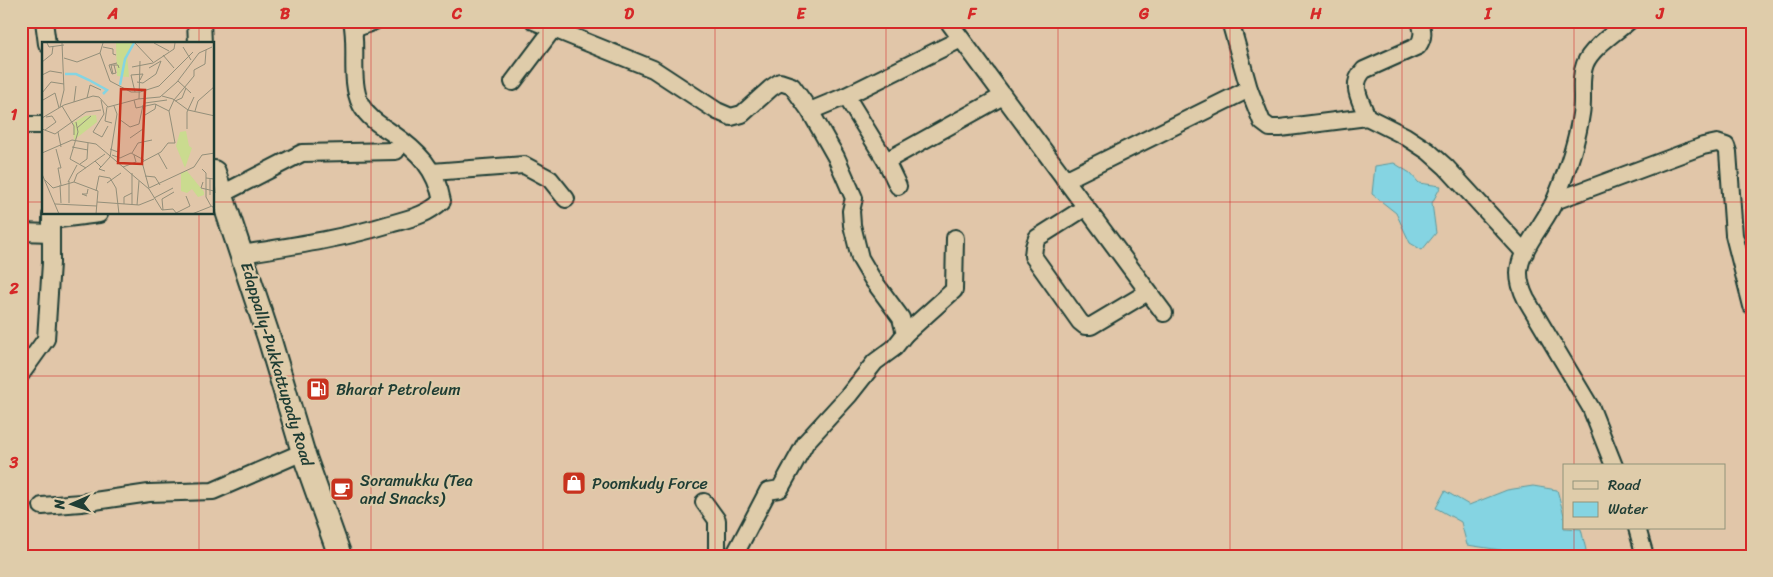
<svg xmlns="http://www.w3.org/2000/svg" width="1773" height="577" viewBox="0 0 1773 577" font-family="Sriracha,sans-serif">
<rect width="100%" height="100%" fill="#e1c6a9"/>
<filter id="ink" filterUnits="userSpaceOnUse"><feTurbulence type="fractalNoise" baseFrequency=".02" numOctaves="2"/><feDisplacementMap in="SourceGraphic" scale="10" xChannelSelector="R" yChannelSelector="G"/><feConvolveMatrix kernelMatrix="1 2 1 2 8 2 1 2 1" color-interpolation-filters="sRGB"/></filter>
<g filter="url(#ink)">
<g fill="#85d4e2" stroke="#5c989c">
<polygon points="1394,163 1410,173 1419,183 1441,186 1432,203 1436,233 1422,250 1410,243 1396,213 1372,194 1375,166"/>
<polygon points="1533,486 1557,490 1564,515 1564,528 1581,529 1586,550 1578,556 1511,556 1501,550 1467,545 1461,522 1436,508 1445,491 1469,505 1507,490"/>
</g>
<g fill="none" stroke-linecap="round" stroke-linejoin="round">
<g stroke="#1f3d34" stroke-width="20">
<g id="street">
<polyline points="44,21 47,44"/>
<polyline points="534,21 653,69 717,111 731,117 742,114 771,88 780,82 792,86 810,111 836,157 854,198 851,211 852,225 860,258 873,280 901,318 905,334 894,348 875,362 849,395 806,442 780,489 768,491 734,556"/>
<polyline points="948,21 1164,313"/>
<polyline points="1230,21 1249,89 1262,122 1270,128 1280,128 1367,117 1405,136 1428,151 1446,167 1525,253"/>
<polyline points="354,29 375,21"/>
<polyline points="513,82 553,29"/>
<polyline points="846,96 886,161 898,186"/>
<polyline points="810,111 846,96 961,39"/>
<path d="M1367,117C1361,100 1349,85 1364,70L1418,46C1424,37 1423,31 1420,21"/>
<polyline points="21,125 44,125"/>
<polyline points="886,161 1003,96"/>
<polyline points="432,172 524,165 550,179 566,199"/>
<polyline points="1065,180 1249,89"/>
<polyline points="222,194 302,153 396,151"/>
<polyline points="1555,201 1703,146 1717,143 1726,146 1728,152 1734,235 1752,306"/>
<polyline points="1086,207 1037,238 1034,247 1033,256 1080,322 1085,326 1091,326 1148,292"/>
<polyline points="51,220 99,214"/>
<polyline points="21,232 51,233"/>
<path d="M242,254C292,246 341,239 390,224C411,218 425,216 442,201C436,169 418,151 392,133C380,125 368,118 361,105C349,81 358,47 352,21"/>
<polyline points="905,334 954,290 955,238"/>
<polyline points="21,374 46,339 51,263 51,214"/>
<path d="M1614,466L1591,408L1526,299C1522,291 1519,283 1519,273C1519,249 1547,221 1556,198C1567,171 1577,143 1581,114C1584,98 1579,79 1585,64C1591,48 1616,32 1629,21"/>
<polyline points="704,502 717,520 717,556"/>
<polyline points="42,506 81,503 149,493 213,491 303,452"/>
<polyline points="1637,528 1645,556"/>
</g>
</g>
<g stroke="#1f3d34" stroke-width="26">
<g id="secondary">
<polyline points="199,21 200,44"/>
<polyline points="214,172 270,341 303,452 340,556"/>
</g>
</g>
<use href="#street" stroke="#dfccaa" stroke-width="16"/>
<use href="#secondary" stroke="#dfccaa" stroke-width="22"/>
</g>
</g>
<path fill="none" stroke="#d62828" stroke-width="1" stroke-opacity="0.55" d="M199,21V44M371,21V556M543,21V556M715,21V556M886,21V556M1058,21V556M1230,21V556M1402,21V556M1574,21V466M21,202H44M214,202H1752M199,214V556M21,376H1752M1574,528V556"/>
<defs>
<g id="fuel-square" transform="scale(1.25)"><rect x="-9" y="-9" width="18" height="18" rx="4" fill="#c8321e" stroke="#dfccaa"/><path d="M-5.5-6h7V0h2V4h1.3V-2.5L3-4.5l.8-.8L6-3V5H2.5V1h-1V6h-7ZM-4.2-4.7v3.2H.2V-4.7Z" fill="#fff"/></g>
<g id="shop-square" transform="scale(1.25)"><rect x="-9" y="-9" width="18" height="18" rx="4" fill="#c8321e" stroke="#dfccaa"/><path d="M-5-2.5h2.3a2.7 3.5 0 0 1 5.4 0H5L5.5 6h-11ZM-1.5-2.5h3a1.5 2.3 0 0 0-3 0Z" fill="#fff"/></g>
<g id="cafe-square" transform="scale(1.25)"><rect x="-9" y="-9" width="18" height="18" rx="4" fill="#c8321e" stroke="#dfccaa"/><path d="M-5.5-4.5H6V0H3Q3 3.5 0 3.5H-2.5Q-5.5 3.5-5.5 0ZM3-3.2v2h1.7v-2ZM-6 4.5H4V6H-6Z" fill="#fff"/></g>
</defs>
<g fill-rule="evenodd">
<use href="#fuel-square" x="318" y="389"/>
<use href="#shop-square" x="574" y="483"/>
<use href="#cafe-square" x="342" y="489"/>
</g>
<g text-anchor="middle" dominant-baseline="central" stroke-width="4" stroke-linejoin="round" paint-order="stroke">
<g font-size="16" fill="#1f3d34" stroke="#dfccaa">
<text transform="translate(277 364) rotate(73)">Edappally-Pukkattupady Road</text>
</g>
<g font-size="16" fill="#1f3d34" stroke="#dfccaa" text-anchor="start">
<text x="336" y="389">Bharat Petroleum</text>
<text x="360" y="480">Soramukku (Tea<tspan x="360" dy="18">and Snacks)</tspan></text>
<text x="592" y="483">Poomkudy Force</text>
</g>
</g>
<g transform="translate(42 42)">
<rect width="172" height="172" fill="#e1c6a9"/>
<path d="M74,1H91L85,12L87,35L75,34ZM54,73L55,80L32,98L31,81L43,74ZM144,89L147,104L150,106L143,126L134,104L138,90ZM145,129L162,150V153L156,155L150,147L145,151L139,149V131Z" fill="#cadb8f"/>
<path fill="none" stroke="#85d4e2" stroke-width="2.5" d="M23,32H34L47,38L65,48L61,52M78,43L83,17L92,1"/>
<path fill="none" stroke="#938f7a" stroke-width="1" d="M5,1L7,5L22,3M93,1L111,20M112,1L127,9M61,5L71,7V12L74,13M141,5L149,18M58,11L68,39L89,50H98L117,44L151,10M121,13L132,26M22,16L35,20L58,11L61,1M0,20L10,12L11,4M72,23L74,31L70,32L67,23L75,21M90,25L111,21L132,7L133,1M71,32L69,23H76L77,26M0,33L8,29L20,31M136,39L149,51M95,40L101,41L114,32L119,19L107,26M93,50L89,33L101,32L98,38M0,51L9,40L22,42M120,54L131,57L146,68L173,74M45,56L48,43L59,48M97,57L98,19M1,58L13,51L17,66M59,58L62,72L51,90L60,95L66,84M92,58L94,66L113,62L127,69M132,58L152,34V28L163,22L164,8M133,59L140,56L144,46M32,60L34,44M103,61L125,58M20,64L32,84V93M18,65L22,48L20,1M65,65L63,79L70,81M153,69L156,59L173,44M103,73L113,67L114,62M0,76L22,63L51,54L57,55L66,65L96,57L118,55L135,40L157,11L170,5M77,77L88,85L97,82L101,63M34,80L36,90L28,117L44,126M35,86L49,74M0,87L13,92L44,70L59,68M145,87V70L152,55M3,88L14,80L10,74L4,75M16,90L19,105M88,96L101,87M30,105L46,108M14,107L19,126H16L19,143M68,107L76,110L77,100M0,111L30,98L54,102L107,147L120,168L131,167L135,172M90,111L96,101L110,98M116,111L125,127M70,113L78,116L89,111L102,118M53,119L59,125L57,127L63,129M38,122L45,117L46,101M59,125L68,115L75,72L72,64M81,125L94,120L92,113M160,127L164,131V155L169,164M90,131V163M0,132L17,172M103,134L113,135L118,143M164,136L172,137L173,151M3,138L11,146L32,140L56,149L54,172M26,140L35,123M32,140L35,132L63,112M161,140L159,146L172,149M65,141L79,131M18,143L19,161M107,146L100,120L119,110L126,101H133L127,69L132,58M107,146L152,125L160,113L173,111M54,149L57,134L68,136L74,146L77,172M168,153V137M45,154L40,152H45L46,147M112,156L131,146M55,160L97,163L112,157M27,161V139M13,162L55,164M82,162V155L90,151M95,163L97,139M121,168L120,157L132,150M134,171L148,164L144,154M150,172L170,164L173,168"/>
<path fill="#c8321e" fill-opacity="0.15" stroke="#c8321e" stroke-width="2.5" d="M79,47L103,48L100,122L76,121Z"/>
<rect width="172" height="172" fill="none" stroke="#1f3d34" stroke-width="2.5"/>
</g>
<rect width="1773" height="577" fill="none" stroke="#dfccaa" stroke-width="55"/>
<rect x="1563" y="464" width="162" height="65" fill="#dfccaa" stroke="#92937b"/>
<rect x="1573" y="481" width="25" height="8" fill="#dfccaa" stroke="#92937b"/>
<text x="1608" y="490" font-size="15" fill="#1f3d34">Road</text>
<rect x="1573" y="502" width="25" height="15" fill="#85d4e2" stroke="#92937b"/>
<text x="1608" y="514" font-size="15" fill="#1f3d34">Water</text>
<g transform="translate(72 504) rotate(268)" stroke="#dfccaa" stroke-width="4" paint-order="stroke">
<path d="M0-4L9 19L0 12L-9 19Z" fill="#1f3d34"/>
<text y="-8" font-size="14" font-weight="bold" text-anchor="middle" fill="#1f3d34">N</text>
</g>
<rect x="28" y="28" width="1718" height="522" fill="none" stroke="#d62828" stroke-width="2"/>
<g font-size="16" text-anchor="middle" font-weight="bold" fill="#d62828">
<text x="113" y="19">A</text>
<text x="285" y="19">B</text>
<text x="457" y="19">C</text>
<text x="629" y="19">D</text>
<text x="801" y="19">E</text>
<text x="972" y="19">F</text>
<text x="1144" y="19">G</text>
<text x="1316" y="19">H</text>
<text x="1488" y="19">I</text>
<text x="1660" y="19">J</text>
<text x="14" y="120">1</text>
<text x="14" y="294">2</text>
<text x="14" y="468">3</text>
</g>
</svg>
